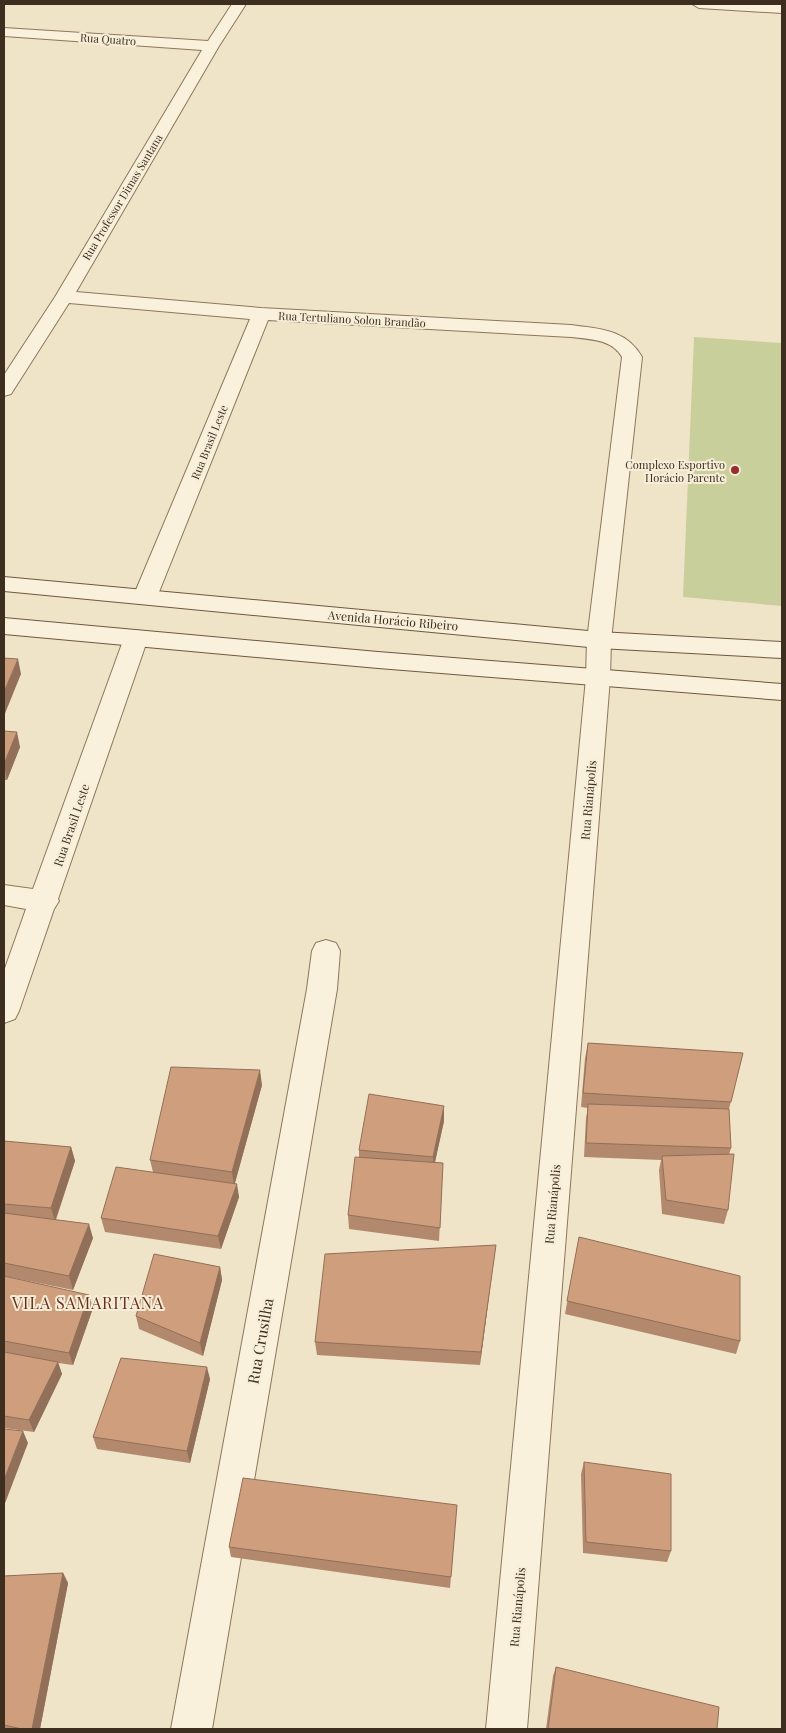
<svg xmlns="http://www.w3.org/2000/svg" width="786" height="1733" viewBox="0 0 786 1733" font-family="'Playfair Display',serif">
<rect width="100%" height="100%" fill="#f0e4c8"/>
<polygon fill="#c9cf9b" points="694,337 782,343 782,606 683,597"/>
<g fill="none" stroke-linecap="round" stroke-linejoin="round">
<g stroke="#8d765c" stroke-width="2">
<g id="street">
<path d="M232,4H246L219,46L76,292L261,308L571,325C600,329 626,329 642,357L611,640L610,678L527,1729H486L586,678L587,640L622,357C612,339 589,339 571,337L268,320L157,597L153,602L145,604L137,602L133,597L250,319L69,303L11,394L4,396V375L55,297L202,50L4,36V28L208,41Z"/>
<polygon points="692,4 782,5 782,13 699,8"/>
<polygon points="136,630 144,633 148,638 58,899 59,901 54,909 19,1011 15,1019 4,1023 4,971 26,909 4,905 4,885 33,889 124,638 128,633"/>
<polygon points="326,940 336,943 340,951 337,989 212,1729 171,1729 307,989 312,951 316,943"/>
</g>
</g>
<g stroke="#6f573f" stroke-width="2">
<g id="secondary">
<polygon points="4,577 599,632 782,642 782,658 599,648 4,591"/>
<polygon points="4,618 378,652 782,684 782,700 378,668 4,634"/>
</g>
</g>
<use href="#street" fill="#faf1dc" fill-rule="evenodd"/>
<use href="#secondary" fill="#faf1dc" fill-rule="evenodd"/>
</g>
<g fill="#b2896c">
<polygon points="4,731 20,747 7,780 4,780"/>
<polygon points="588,1043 743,1053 729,1109 731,1148 729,1155 728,1210 724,1224 662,1214 659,1170 661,1160 584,1157 586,1118 588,1108 581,1107 585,1058"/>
<polygon points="262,1085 235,1183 239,1197 221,1249 105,1232 101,1218 153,1172 150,1160"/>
<polygon points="444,1121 435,1162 443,1163 439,1241 349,1229 348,1215 359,1157 359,1150"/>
<polygon points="4,1141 71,1147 75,1161 56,1220 93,1238 73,1290 4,1276"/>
<polygon points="579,1237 740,1341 736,1354 565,1314"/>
<polygon points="494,1258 480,1365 317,1355 315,1342"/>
<polygon points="220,1267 222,1280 203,1356 139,1329 136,1316"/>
<polygon points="4,1276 93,1308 73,1365 58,1363 62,1374 34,1432 4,1428"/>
<polygon points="210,1379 190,1463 97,1449 93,1437"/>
<polygon points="584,1462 671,1551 667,1562 583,1553 581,1474"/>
<polygon points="457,1505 450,1588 231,1557 229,1547"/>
<polygon points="63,1573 68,1583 40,1729 4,1729 4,1576"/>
<polygon points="556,1667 717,1729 546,1729 553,1676"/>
</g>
<g fill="#916f58">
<polygon points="18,659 21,674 4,716 4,692"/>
<polygon points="17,732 20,747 7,780 4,764"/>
<polygon points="260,1070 262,1085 234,1186 232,1172"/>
<polygon points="444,1106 444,1121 433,1171 433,1157"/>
<polygon points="71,1147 75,1161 55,1221 51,1208"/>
<polygon points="237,1184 239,1197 221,1249 218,1236"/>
<polygon points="89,1224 93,1238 73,1290 69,1276"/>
<polygon points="496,1245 494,1258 480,1365 481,1352"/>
<polygon points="220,1267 222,1280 203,1356 200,1343"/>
<polygon points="89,1295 93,1308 73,1365 69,1353"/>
<polygon points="58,1362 62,1374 34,1432 29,1420"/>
<polygon points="207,1367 210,1379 190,1463 187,1451"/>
<polygon points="23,1431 28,1443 4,1506 4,1480"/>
<polygon points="63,1573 68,1583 40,1729 32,1729"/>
</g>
<g fill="#cf9f7d" stroke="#916f58">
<polygon points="4,658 18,659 4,692"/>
<polygon points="4,731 17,732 4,764"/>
<polygon points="588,1043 743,1053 731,1102 583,1093"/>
<polygon points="171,1067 260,1070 232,1172 150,1160"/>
<polygon points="369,1094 444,1106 433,1157 359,1150"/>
<polygon points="588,1104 729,1109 731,1148 586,1143"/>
<polygon points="4,1141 71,1147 51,1208 4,1204"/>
<polygon points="734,1154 728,1210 666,1200 662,1156"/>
<polygon points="355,1157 443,1163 440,1228 348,1215"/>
<polygon points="116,1167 237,1184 218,1236 101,1218"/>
<polygon points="4,1213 89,1224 69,1276 4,1263"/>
<polygon points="579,1237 740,1276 740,1341 567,1301"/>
<polygon points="496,1245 481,1352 315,1342 325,1254"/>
<polygon points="154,1254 220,1267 200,1343 136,1316"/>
<polygon points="4,1276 89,1295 69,1353 4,1341"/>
<polygon points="4,1352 58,1362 29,1420 4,1416"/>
<polygon points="121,1358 207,1367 187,1451 93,1437"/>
<polygon points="4,1429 23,1431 4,1480"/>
<polygon points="584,1462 671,1474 671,1551 586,1542"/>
<polygon points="243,1478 457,1505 451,1577 229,1547"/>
<polygon points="63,1573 32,1729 22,1729 4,1725 4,1576"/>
<polygon points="556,1667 719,1707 717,1729 548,1729"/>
</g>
<circle fill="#9e2a2b" stroke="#f7eed8" stroke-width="2" cx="735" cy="470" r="5"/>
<g text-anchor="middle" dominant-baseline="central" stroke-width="4" stroke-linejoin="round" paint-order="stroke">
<g font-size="11" fill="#3d2e20" stroke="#f7eed8">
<text transform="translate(108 39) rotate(4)">Rua Quatro</text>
<text transform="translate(122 197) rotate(-59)">Rua Professor Dimas Santana</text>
<text transform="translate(352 319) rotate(3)">Rua Tertuliano Solon Brandão</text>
<text transform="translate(209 442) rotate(-68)">Rua Brasil Leste</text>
</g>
<g font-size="11" fill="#3d2e20" stroke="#f7eed8" text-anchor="end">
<text x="725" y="464">Complexo Esportivo<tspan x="725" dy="13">Horácio Parente</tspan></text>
</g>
<g font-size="12" fill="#3d2e20" stroke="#f7eed8">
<text transform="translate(393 620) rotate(5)">Avenida Horácio Ribeiro</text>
<text transform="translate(588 800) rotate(-85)">Rua Rianápolis</text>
<text transform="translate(71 825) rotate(-71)">Rua Brasil Leste</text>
<text transform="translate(552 1204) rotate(-85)">Rua Rianápolis</text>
<text transform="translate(517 1607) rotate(-85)">Rua Rianápolis</text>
</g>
<g font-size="15" fill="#3d2e20" stroke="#f7eed8">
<text transform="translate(260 1341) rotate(-80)">Rua Crusilha</text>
</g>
<g font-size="16" letter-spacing="1" fill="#6b2e1e" stroke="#f7eed8">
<text x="88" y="1302">VILA SAMARITANA</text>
</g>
</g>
<rect width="786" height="1733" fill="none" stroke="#3d2e20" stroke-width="10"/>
</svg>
